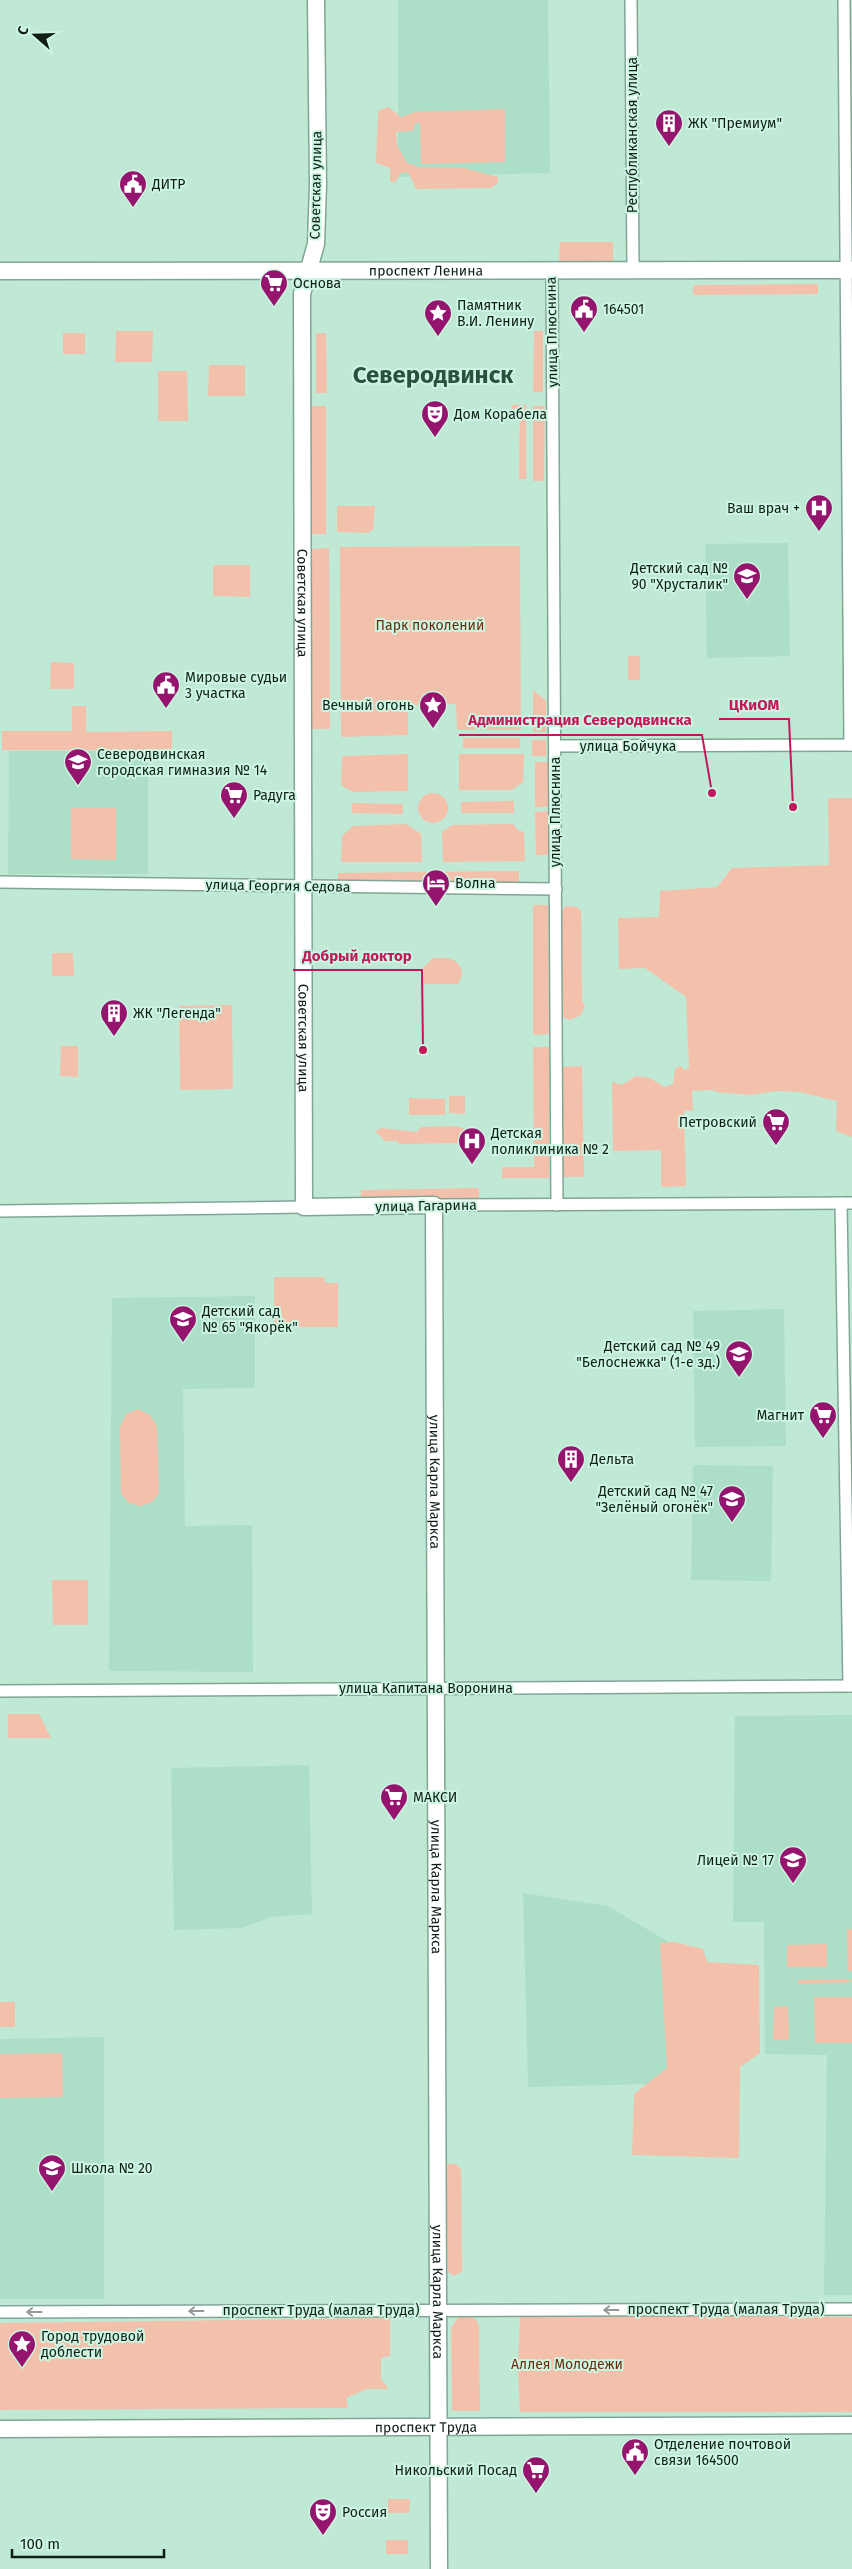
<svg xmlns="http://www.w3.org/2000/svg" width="852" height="2569" viewBox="0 0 852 2569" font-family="'Fira Sans',sans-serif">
<rect width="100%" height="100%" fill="#c0e9d5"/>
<g fill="#addec7">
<polygon points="398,0 548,0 550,173 398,177"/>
<polygon points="788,543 790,656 707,658 705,544"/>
<polygon points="9,751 148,751 148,874 8,874"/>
<polygon points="255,1296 255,1388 183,1389 185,1526 252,1525 253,1672 109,1671 112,1298"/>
<polygon points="784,1309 786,1446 695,1447 693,1311"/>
<polygon points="693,1465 773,1466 771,1581 691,1580"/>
<polygon points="852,1715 852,2295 824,2295 827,2055 765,2054 764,1922 733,1922 735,1716"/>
<polygon points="309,1765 312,1914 271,1917 242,1928 174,1930 171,1768"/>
<polygon points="523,1893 608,1906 667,1941 671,2074 652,2084 528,2087"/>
<polygon points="104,2037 104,2299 0,2299 0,2039"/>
</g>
<g fill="#f3c1ab">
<polygon points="388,107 401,117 415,112 505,109 505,162 421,164 420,123 415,123 413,131 396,132 397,145 407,163 419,167 464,168 498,177 498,183 491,188 416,189 408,172 401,173 395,182 390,182 390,168 376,163 378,111"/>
<polygon points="560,242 613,242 613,265 559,264"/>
<polygon points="818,284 818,294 693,295 693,285"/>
<polygon points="116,331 153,331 152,362 115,362"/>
<polygon points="534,331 543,331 543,392 533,392"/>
<rect x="63" y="333" width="22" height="21"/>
<polygon points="316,333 326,333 327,393 316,393"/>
<polygon points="209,365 245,365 245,396 208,396"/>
<polygon points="158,371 187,371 188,421 158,421"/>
<polygon points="512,405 526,405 526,479 519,479 520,409 512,409"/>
<rect x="307" y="406" width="19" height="128"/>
<polygon points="533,406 545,406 544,481 533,481"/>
<polygon points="337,506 375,506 373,530 368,533 337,532"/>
<polygon points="520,546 521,730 457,730 456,704 408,705 408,735 341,737 340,547"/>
<polygon points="329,548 330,729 311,729 309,549"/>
<polygon points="213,565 250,565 250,597 213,596"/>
<rect x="628" y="656" width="12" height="24"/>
<polygon points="51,662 74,663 74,689 50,689"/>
<polygon points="533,690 546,701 546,732 533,732"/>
<polygon points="72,706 86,706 86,732 172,731 172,750 2,750 2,731 72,731"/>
<rect x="463" y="738" width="57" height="10"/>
<rect x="532" y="740" width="14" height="16"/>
<polygon points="408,754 408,791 353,792 341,785 342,756"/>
<polygon points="459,754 524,754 523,782 512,790 459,790"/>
<rect x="535" y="762" width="13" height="45"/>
<circle cx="433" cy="808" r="15"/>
<polygon points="828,798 852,798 852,1137 836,1131 837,1101 800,1092 776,1091 751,1095 716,1092 713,1090 692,1091 693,1110 684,1111 686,1186 661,1187 661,1150 613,1151 612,1082 622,1085 636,1076 650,1078 664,1087 673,1084 675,1069 681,1066 684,1070 689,1068 686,997 645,968 619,969 618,918 659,917 660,891 717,887 732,868 829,865"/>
<polygon points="514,801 514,813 461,813 461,802"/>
<polygon points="352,803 403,804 403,814 352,813"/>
<polygon points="71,808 116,808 116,860 71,859"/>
<polygon points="549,811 549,855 536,855 535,812"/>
<polygon points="406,824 421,834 422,862 341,862 342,836 353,826"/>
<polygon points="513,824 518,830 524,832 525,861 443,862 442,832 452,825"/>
<polygon points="519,871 519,882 338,883 338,873"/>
<polygon points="533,905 548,905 549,1034 533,1035"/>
<polygon points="566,906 577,907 581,911 582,1000 585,1006 580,1016 569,1020 559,1015 559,913"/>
<polygon points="52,953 73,953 74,976 52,976"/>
<path d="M433,958C448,957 461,958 462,975L458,984H424V967Z"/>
<polygon points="232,1005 233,1089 180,1090 179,1006"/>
<polygon points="61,1046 78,1046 78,1077 60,1076"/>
<polygon points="533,1047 549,1047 549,1178 502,1178 502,1167 534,1167"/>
<polygon points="582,1066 584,1177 562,1177 560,1067"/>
<polygon points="449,1096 465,1096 465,1114 449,1113"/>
<polygon points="409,1098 445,1099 445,1115 409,1115"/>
<polygon points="455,1126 466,1129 480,1129 483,1140 460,1143 400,1144 396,1141 385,1141 375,1131 382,1128 417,1132 421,1127"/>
<polygon points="479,1188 479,1201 451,1202 445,1198 361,1199 361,1190"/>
<polygon points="274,1277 324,1277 325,1283 338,1283 338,1327 274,1327"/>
<polygon points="138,1409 150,1415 157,1426 159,1493 152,1502 141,1506 129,1503 121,1494 120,1427 126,1414"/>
<polygon points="52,1580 88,1580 88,1625 53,1625"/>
<polygon points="8,1714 39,1714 51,1738 8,1738"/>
<polygon points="847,1929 852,1929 852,1971 848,1971"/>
<polygon points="674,1942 703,1949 707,1962 759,1965 760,2053 740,2067 739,2158 632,2155 634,2094 667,2068 660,1943"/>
<polygon points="827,1944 827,1967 787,1967 787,1945"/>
<polygon points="852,1979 852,1982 798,1984 798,1980"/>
<polygon points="814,1997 852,1997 852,2043 815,2043"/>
<rect x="0" y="2002" width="15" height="25"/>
<polygon points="788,2006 789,2040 773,2040 774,2007"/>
<polygon points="62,2053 63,2097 0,2098 0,2054"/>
<polygon points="449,2164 456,2164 461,2169 462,2272 454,2276 448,2272 446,2168"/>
<polygon points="520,2314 852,2317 852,2412 520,2412 518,2370"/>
<polygon points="469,2315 476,2320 479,2325 480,2411 452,2411 451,2328 459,2316"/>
<polygon points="390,2318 390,2356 381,2358 381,2379 389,2389 367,2389 346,2398 348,2408 0,2410 0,2323"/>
<polygon points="388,2499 410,2499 409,2513 388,2513"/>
<rect x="386" y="2540" width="22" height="14"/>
</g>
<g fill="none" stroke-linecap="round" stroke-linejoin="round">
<g stroke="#7fa694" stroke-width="14">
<g id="street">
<polyline points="631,0 633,269"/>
<polyline points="844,0 850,745"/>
<polyline points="552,269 557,1205"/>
<polyline points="555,746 852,745"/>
<polyline points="0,882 556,889"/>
<polyline points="841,1203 849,1686"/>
<polyline points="434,1205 852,1203"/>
<polyline points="0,1211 304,1207"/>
<polyline points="0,1691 852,1686"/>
<polyline points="0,2312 852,2309"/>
</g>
</g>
<g stroke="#7fa694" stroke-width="19">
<g id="secondary">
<path id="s1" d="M316,0L318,184L316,244L302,294L304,1207L434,1205L439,2569"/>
<path id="s2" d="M0,271L852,270"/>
<path id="s3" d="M0,2429L852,2425"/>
</g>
</g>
<use href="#street" stroke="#fff" stroke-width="11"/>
<use href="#secondary" stroke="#fff" stroke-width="16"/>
</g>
<defs><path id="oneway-shaft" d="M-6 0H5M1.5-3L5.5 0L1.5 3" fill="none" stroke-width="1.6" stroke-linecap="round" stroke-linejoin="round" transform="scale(1.25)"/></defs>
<g stroke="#939a97">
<use href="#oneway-shaft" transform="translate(611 2310) rotate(180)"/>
<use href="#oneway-shaft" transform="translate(196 2311) rotate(180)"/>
<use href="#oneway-shaft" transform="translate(34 2312) rotate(-180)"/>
</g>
<defs>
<g id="building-pin" transform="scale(1.4375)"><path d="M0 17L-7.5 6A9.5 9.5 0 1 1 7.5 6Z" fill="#95156e" stroke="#cdf6e2"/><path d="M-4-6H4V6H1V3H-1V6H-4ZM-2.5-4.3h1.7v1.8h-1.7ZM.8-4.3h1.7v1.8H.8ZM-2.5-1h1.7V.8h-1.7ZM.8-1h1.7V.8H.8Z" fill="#fff"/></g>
<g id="civic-pin" transform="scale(1.4375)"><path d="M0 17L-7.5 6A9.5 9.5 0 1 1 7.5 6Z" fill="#95156e" stroke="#cdf6e2"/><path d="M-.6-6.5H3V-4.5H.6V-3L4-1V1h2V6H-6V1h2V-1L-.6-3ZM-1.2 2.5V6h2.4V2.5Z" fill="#fff"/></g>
<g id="supermarket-pin" transform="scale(1.4375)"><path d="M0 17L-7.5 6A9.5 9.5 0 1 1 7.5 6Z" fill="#95156e" stroke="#cdf6e2"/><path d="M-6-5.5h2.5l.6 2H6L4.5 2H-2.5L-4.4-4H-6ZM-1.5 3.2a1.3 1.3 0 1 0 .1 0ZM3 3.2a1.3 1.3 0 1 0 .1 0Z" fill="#fff"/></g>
<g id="sight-pin" transform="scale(1.4375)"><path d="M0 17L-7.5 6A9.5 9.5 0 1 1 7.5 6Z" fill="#95156e" stroke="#cdf6e2"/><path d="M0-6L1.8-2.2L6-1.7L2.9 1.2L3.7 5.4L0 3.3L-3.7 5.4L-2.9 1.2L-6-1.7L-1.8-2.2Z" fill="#fff"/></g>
<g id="theatre-pin" transform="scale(1.4375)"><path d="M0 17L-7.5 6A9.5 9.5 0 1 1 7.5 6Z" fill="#95156e" stroke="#cdf6e2"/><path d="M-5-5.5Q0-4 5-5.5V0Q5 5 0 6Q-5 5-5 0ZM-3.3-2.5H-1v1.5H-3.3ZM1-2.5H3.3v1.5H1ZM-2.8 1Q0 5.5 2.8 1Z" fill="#fff"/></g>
<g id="hospital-pin" transform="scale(1.4375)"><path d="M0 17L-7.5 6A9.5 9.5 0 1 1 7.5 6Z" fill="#95156e" stroke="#cdf6e2"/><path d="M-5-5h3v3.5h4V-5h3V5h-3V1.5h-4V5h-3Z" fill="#fff"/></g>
<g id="school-pin" transform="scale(1.4375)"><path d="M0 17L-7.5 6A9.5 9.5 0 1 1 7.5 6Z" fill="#95156e" stroke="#cdf6e2"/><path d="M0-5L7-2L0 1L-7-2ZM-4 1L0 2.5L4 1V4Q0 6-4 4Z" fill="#fff"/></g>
<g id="hotel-pin" transform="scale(1.4375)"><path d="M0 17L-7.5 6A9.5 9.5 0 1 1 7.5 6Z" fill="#95156e" stroke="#cdf6e2"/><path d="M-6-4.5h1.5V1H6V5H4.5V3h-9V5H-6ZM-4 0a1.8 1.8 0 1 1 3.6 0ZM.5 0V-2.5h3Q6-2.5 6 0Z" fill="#fff"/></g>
</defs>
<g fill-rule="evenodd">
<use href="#building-pin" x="669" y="123"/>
<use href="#civic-pin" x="133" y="184"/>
<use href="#supermarket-pin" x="274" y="283"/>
<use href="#civic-pin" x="584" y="309"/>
<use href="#sight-pin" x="438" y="313"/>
<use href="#theatre-pin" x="435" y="414"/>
<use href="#hospital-pin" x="819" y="508"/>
<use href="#school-pin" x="747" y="576"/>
<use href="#civic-pin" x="166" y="685"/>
<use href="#sight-pin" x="433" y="705"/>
<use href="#school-pin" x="78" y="762"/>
<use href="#supermarket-pin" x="234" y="795"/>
<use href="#hotel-pin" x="436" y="883"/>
<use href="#building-pin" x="114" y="1013"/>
<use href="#supermarket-pin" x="776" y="1122"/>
<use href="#hospital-pin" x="472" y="1141"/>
<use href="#school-pin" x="183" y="1319"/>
<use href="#school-pin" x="739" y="1354"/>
<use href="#supermarket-pin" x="823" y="1415"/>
<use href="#building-pin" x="571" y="1459"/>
<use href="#school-pin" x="732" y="1499"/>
<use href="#supermarket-pin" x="394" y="1797"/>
<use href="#school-pin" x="793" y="1860"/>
<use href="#school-pin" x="52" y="2168"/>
<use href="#sight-pin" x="22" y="2344"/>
<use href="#civic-pin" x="635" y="2452"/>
<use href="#supermarket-pin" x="536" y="2470"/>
<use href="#theatre-pin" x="323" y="2512"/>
</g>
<g text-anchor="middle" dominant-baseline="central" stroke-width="4" stroke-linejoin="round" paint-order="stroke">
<g font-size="14" fill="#0f1f18" stroke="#cdf6e2" text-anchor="start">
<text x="688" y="123">ЖК "Премиум"</text>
<text x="152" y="184">ДИТР</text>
<text x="293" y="283">Основа</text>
<text x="457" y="305">Памятник<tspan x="457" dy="16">В.И. Ленину</tspan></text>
<text x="603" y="309">164501</text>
<text x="454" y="414">Дом Корабела</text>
<text x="800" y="508" text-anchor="end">Ваш врач +</text>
<text x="728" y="568" text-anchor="end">Детский сад №<tspan x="728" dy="16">90 "Хрусталик"</tspan></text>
<text x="185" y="677">Мировые судьи<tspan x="185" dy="16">3 участка</tspan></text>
<text x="414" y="705" text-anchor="end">Вечный огонь</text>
<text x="97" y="754">Северодвинская<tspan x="97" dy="16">городская гимназия № 14</tspan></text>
<text x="253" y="795">Радуга</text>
<text x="455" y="883">Волна</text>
<text x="133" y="1013">ЖК "Легенда"</text>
<text x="757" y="1122" text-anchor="end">Петровский</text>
<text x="491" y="1133">Детская<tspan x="491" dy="16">поликлиника № 2</tspan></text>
<text x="202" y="1311">Детский сад<tspan x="202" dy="16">№ 65 "Якорёк"</tspan></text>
<text x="720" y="1346" text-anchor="end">Детский сад № 49<tspan x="720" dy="16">"Белоснежка" (1-е зд.)</tspan></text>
<text x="804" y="1415" text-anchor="end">Магнит</text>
<text x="590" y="1459">Дельта</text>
<text x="713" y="1491" text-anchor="end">Детский сад № 47<tspan x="713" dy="16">"Зелёный огонёк"</tspan></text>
<text x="413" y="1797">МАКСИ</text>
<text x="774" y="1860" text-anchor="end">Лицей № 17</text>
<text x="71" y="2168">Школа № 20</text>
<text x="41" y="2336">Город трудовой<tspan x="41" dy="16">доблести</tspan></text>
<text x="654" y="2444">Отделение почтовой<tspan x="654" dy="16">связи 164500</tspan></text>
<text x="517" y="2470" text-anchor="end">Никольский Посад</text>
<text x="342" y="2512">Россия</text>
</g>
<g font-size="14" fill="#0f1f18" stroke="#cdf6e2">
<text transform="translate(632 135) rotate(-90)">Республиканская улица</text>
<text transform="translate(316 185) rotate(-89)">Советская улица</text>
<text stroke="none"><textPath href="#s2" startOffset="426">проспект Ленина</textPath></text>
<text transform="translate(552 332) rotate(-91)">улица Плюснина</text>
<text stroke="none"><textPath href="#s1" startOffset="605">Советская улица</textPath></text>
<text x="628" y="746">улица Бойчука</text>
<text transform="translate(555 812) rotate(-90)">улица Плюснина</text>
<text transform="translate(278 886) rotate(1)">улица Георгия Седова</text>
<text stroke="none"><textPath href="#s1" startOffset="1040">Советская улица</textPath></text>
<text transform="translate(426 1206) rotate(-1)">улица Гагарина</text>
<text stroke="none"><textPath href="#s1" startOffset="1616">улица Карла Маркса</textPath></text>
<text x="426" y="1688">улица Капитана Воронина</text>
<text stroke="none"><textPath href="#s1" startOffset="2021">улица Карла Маркса</textPath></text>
<text stroke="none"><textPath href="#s1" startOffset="2426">улица Карла Маркса</textPath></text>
<text x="726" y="2309">проспект Труда (малая Труда)</text>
<text x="321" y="2310">проспект Труда (малая Труда)</text>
<text stroke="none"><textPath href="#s3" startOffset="426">проспект Труда</textPath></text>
</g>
<g font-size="14" fill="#692c0d" stroke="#cdf6e2">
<text x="430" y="625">Парк поколений</text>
<text x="567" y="2364">Аллея Молодежи</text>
</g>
<g font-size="24" font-weight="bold" fill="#2b5040" stroke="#cdf6e2">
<text x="433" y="375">Северодвинск</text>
</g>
</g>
<path fill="none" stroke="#c2185b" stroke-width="2" d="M793 807L789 719H719M712 793L702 735H459M423 1050L422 970H293"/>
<g fill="#c2185b" stroke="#cdf6e2" stroke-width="2">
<circle cx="793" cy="807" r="5"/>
<circle cx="712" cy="793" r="5"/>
<circle cx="423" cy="1050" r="5"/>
</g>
<g font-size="15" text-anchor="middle" font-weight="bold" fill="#c2185b" stroke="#cdf6e2" stroke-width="4" stroke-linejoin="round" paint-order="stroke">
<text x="754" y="710">ЦКиОМ</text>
<text x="580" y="725">Администрация Северодвинска</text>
<text x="357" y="961">Добрый доктор</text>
</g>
<g transform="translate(35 35) rotate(290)" stroke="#cdf6e2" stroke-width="4" paint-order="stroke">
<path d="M0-4L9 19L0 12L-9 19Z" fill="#0f1f18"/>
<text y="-8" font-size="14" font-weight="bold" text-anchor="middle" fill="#0f1f18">С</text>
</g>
<path d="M12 2549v8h152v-8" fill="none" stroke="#0f1f18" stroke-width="2.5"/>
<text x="20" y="2549" font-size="15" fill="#0f1f18" stroke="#cdf6e2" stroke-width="4" paint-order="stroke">100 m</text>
</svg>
